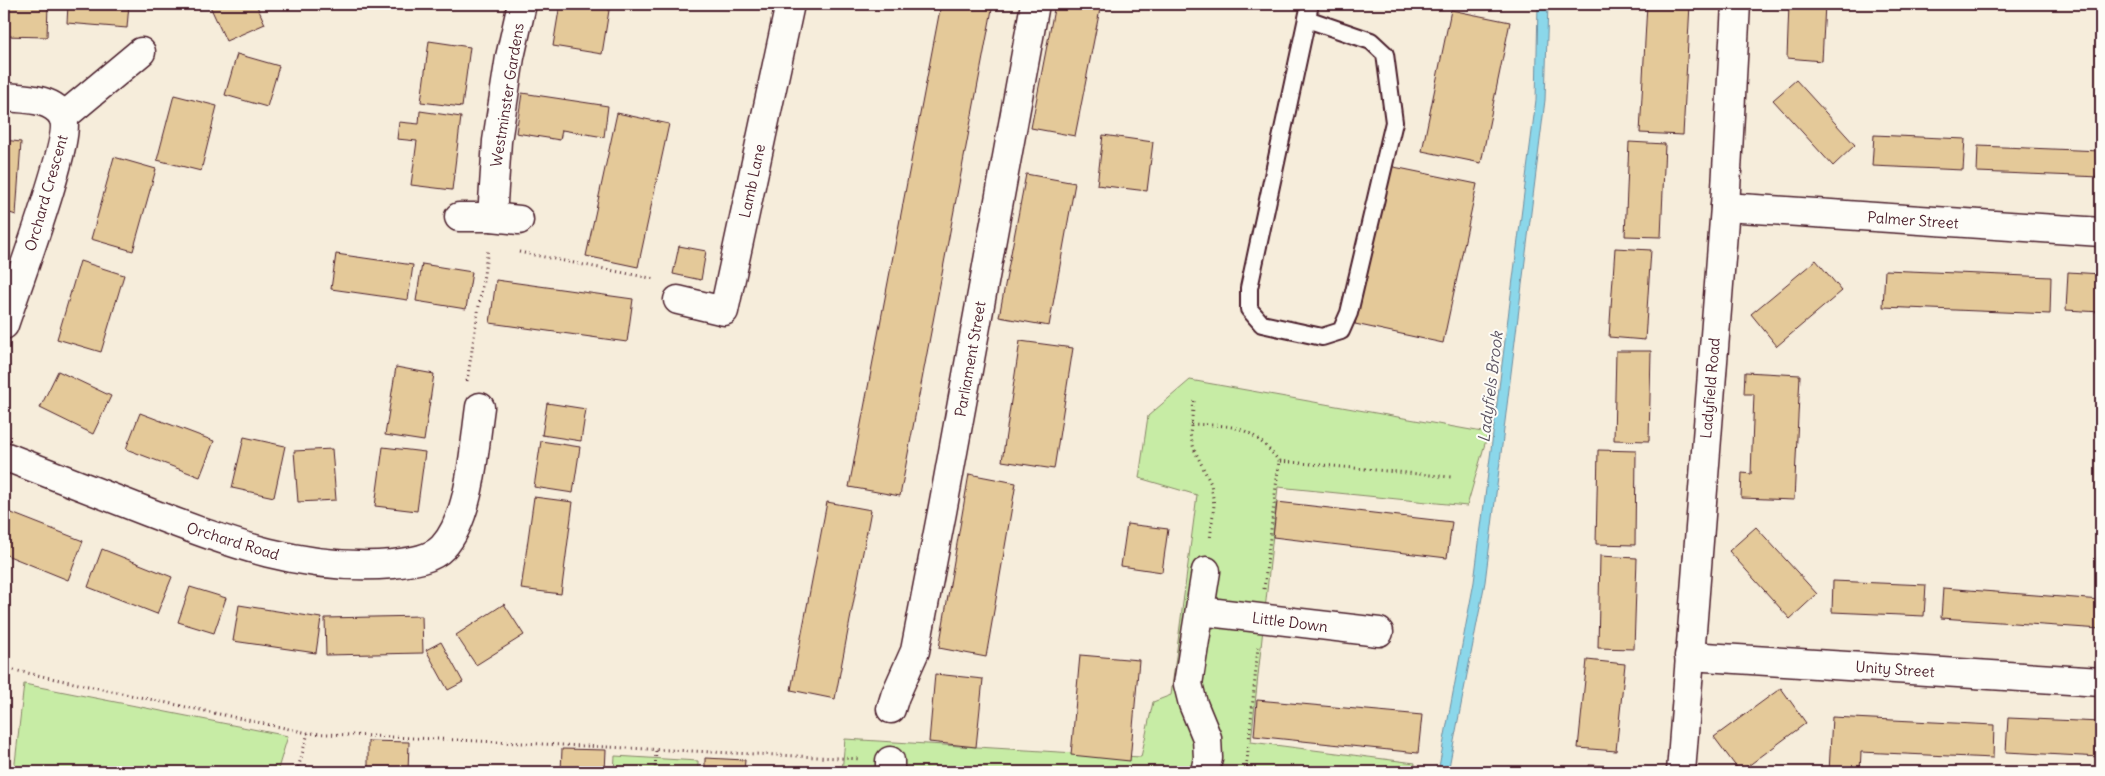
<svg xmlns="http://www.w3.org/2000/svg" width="2105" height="776" viewBox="0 0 2105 776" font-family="Delius,sans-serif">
<rect width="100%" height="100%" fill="#f6eddb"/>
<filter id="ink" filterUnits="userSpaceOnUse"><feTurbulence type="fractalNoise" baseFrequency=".02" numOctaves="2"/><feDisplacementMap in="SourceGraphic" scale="10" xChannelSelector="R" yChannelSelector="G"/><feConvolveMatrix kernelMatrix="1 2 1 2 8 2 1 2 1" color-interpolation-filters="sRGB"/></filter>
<g filter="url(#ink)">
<g fill="#c7eca5" stroke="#888668">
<polygon points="1190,380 1488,433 1467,506 1278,487 1251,742 1415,763 1414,772 842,772 845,739 1141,757 1153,702 1171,695 1197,495 1139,478 1148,416"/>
<polygon points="24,684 288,736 277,772 14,772"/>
<polygon points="615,756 698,761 698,772 614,772"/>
</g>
<polygon fill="#8bd7ea" stroke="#718d9e" points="1538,4 1548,4 1545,100 1485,582 1448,772 1438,772 1474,582 1536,100"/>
<g fill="#e4c999" stroke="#4a1f2b">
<polygon points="4,4 48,4 47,37 4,36"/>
<polygon points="68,4 129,4 127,28 67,23"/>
<polygon points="209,4 256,4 265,24 226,41"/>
<polygon points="560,4 610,4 602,54 553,46"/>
<polygon points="941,4 993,4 900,496 849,487"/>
<polygon points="1055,4 1101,4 1075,136 1031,128"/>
<polygon points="1647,4 1690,4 1683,135 1640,133"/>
<polygon points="1789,4 1825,4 1822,61 1787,58"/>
<polygon points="1451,10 1510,22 1481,163 1422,151"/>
<polygon points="429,41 470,47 462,107 421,102"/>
<polygon points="237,54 279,66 267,107 225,95"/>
<polygon points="1796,80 1855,145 1833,166 1773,100"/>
<polygon points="522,93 608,106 604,137 562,130 560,140 516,133"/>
<polygon points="174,95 217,106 201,171 157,160"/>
<polygon points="420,111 461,117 452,190 411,185 417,141 397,139 399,122 419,124"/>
<polygon points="617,113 669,124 638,267 586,256"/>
<polygon points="1103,135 1153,142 1147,191 1097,185"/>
<polygon points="1874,135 1965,139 1963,170 1872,166"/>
<polygon points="4,140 21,142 16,215 4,211"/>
<polygon points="1629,142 1665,144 1661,237 1625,236"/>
<polygon points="1978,146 2101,151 2101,177 1977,172"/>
<polygon points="114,157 156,169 133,251 91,239"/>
<polygon points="1389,166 1477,184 1443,343 1355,324"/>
<polygon points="1026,174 1075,183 1049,326 999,317"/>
<polygon points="679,246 706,251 701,280 673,274"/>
<polygon points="1615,248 1651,250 1645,340 1609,337"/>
<polygon points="336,254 413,265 408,300 331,289"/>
<polygon points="1816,260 1842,291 1777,346 1751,314"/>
<polygon points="80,261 124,275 101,352 57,339"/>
<polygon points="422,264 472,272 466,309 416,301"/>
<polygon points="1885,270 2051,277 2050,314 1883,307"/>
<polygon points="2068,272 2101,274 2101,312 2066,310"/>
<polygon points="496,280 633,299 627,342 490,323"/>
<polygon points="1020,341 1073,348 1054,469 1002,461"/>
<polygon points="1616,351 1651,351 1649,441 1614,440"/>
<polygon points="396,367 434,374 424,441 385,435"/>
<polygon points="58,371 111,396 93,434 40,408"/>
<polygon points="1745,372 1800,375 1794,500 1741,498 1742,473 1751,474 1754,394 1744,394"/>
<polygon points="547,403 586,409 581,441 542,435"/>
<polygon points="140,413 214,441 200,477 126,449"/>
<polygon points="244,437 285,446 274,497 232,488"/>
<polygon points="541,441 580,447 573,493 534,487"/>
<polygon points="383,447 425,452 417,511 375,506"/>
<polygon points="332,449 336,500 298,502 294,451"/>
<polygon points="1598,450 1636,451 1635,545 1596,544"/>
<polygon points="969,474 1016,483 986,657 939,648"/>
<polygon points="534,497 573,502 561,594 521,589"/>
<polygon points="827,502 871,510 835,699 791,690"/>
<polygon points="1277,502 1452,522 1447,558 1273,537"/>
<polygon points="9,512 83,541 68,580 4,554 4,526"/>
<polygon points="1127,524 1168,529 1162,572 1121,566"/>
<polygon points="1756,527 1817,594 1790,619 1729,551"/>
<polygon points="102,549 172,577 157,614 88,587"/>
<polygon points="1600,556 1637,558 1634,649 1598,648"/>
<polygon points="1833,581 1926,585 1924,616 1832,612"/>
<polygon points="190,587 226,598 214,633 178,622"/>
<polygon points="1943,588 2101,600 2101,629 1941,618"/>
<polygon points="504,604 524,635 476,665 456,635"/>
<polygon points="239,605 321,618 316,653 233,641"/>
<polygon points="422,616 423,653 326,655 325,618"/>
<polygon points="441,642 463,682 448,690 426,650"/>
<polygon points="1080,655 1139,660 1130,761 1071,755"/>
<polygon points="1587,660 1625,664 1616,751 1578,748"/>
<polygon points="935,674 983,679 976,747 929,742"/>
<polygon points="1781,688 1806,723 1740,772 1714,737"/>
<polygon points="1257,700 1422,715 1418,753 1254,736"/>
<polygon points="1832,717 1994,725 1993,758 1861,752 1860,772 1829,772"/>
<polygon points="2008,718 2101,722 2101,757 2006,752"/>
<polygon points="368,741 409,742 408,772 368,772"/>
<polygon points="562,749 606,750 605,772 561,772"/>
<polygon points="705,758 745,760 744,772 705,772"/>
<polygon points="1589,765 1628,767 1628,772 1589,772"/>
</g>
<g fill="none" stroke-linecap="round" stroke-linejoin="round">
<g stroke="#4a1f2b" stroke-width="20">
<polyline id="lane" points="1307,19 1371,41 1385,54 1394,122 1349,313 1341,331 1322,337 1262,324 1249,309 1249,288 1310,4"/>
</g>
<g stroke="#4a1f2b" stroke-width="31">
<g id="street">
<path d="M4,97C22,99 53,97 63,117C73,138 14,294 4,325"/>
<polyline points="63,117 141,52"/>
<polyline points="1725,207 2101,232"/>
<polyline points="459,217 492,217 497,141 510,57 522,4"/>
<polyline points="492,217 519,220"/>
<polyline points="678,300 724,311 790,4"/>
<path d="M4,456C52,475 100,493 148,512C229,543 305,572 393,564C409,562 431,560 443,547C471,517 474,448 480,407"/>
<polyline points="1200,611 1379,632"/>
<polyline points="1689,656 2101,682"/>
<polyline points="891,709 895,696 915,651 942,512 1035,4"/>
<polyline points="890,772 890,761"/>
<polyline points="1205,772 1208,758 1207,738 1193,704 1188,684 1206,571"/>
<polyline points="1681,772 1725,207 1736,4"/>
</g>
</g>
<g stroke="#4a1f2b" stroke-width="3" stroke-dasharray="1 4" stroke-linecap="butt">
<polyline points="519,252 655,279"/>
<polyline points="467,381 488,249"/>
<polyline points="1194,401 1190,434 1194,449 1211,484 1214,505 1210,540"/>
<path d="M1191,424C1236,426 1249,424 1279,461"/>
<polyline points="1264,589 1279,461 1451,477"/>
<polyline points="4,668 308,733 861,759"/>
<polyline points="297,772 308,733"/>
<polyline points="655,772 656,750"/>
<polyline points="1246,772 1258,647"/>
</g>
<use href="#lane" stroke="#fdfcf7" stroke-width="16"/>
<use href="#street" stroke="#fdfcf7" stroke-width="28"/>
</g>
</g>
<g text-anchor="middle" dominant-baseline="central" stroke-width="4" stroke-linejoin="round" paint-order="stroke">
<g font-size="15" fill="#4a1f2b" stroke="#fdfcf7">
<text transform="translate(507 95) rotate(-81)">Westminster Gardens</text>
<text transform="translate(752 181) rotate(-78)">Lamb Lane</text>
<text transform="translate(46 193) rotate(-74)">Orchard Crescent</text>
<text transform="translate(1913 220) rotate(4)">Palmer Street</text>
<text transform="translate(970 359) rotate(-80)">Parliament Street</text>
<text transform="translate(1710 388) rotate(-85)">Ladyfield Road</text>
<text transform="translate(233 541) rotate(17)">Orchard Road</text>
<text transform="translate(1290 622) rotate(7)">Little Down</text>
<text transform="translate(1895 669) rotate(4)">Unity Street</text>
</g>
<g font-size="16" font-style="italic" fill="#5e5664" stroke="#fdfcf7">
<text transform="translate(1490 387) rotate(-83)">Ladyfiels Brook</text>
</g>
</g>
<rect width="2105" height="776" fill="none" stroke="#fdfcf7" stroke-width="20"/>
<rect x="10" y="10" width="2085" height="756" fill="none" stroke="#4a1f2b" stroke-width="2" filter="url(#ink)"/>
</svg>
